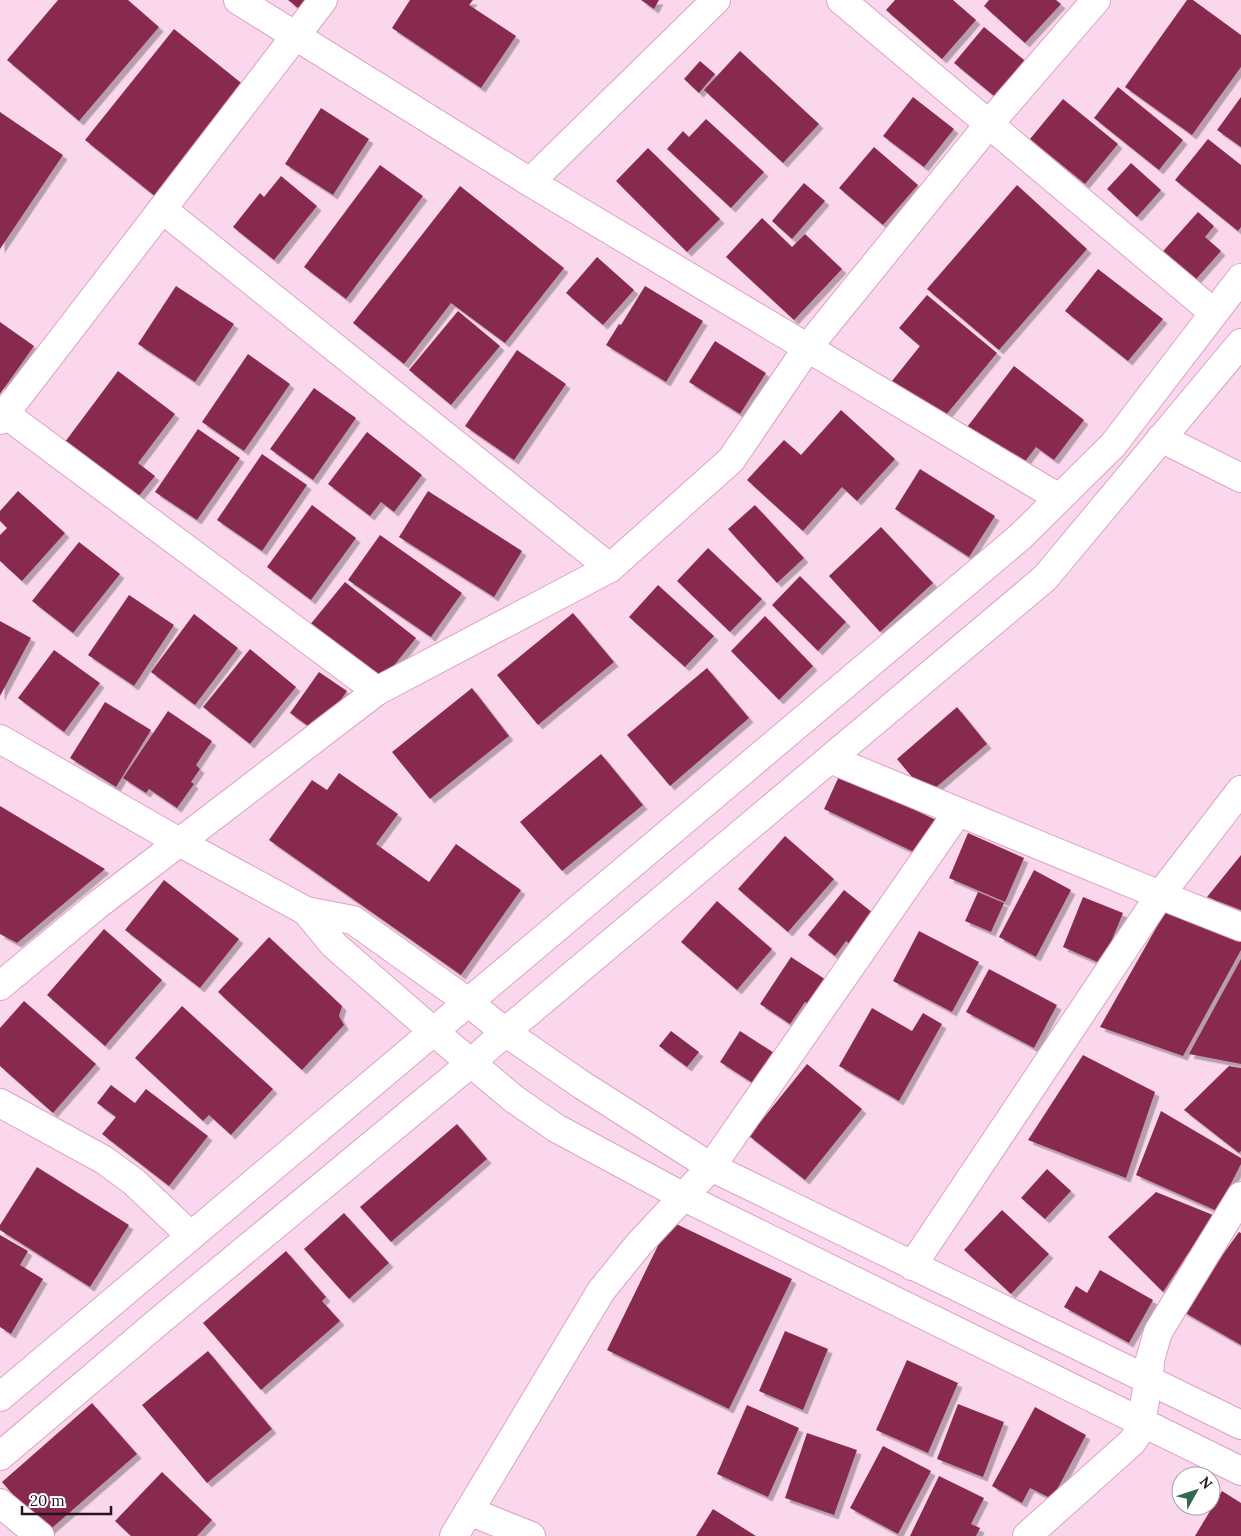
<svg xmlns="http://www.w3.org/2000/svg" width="1241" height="1536" viewBox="0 0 1241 1536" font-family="Lora,serif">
<defs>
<filter id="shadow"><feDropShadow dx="4.5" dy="4.5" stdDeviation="0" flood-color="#0004"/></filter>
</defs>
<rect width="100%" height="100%" fill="#fad7ec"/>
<g fill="#882c4d" filter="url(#shadow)">
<polygon points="58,0 128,0 159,27 79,121 7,60"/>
<polygon points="288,0 312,0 303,12"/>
<polygon points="410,0 473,0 469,5 516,36 481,88 392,28"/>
<polygon points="641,0 659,0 654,9"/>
<polygon points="895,0 953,0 976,20 942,59 886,10"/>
<polygon points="989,0 1056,0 1061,4 1025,43 984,6"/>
<polygon points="1187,0 1193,0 1241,35 1241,67 1192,135 1125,87"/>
<polygon points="984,27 1029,64 999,100 954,63"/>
<polygon points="174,29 245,86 156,197 85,140"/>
<polygon points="740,51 819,124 783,163 704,90"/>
<polygon points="700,61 715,74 699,93 684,79"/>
<polygon points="1118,87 1183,140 1159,170 1094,118"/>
<polygon points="913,97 954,129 924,167 883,136"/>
<polygon points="1241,97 1241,147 1217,130"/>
<polygon points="1063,99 1118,144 1085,184 1030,139"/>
<polygon points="321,108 369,139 333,195 285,164"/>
<polygon points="0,112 63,155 0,249"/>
<polygon points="706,119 764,172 731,208 667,149 683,131 689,137"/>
<polygon points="1208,139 1241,165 1241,227 1238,231 1175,180"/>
<polygon points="874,147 918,185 883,225 839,188"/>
<polygon points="648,148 720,219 687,252 616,181"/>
<polygon points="1131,163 1161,190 1137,217 1107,189"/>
<polygon points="380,165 423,196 346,299 304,267"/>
<polygon points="281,176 317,206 274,260 233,227 260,193 264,197"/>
<polygon points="804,183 825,201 792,239 772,221"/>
<polygon points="1017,185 1087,249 999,350 927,289"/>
<polygon points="460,186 564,268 505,343 451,303 404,364 353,323"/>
<polygon points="1198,212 1214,226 1205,237 1221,251 1190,286 1157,258"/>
<polygon points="762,218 792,247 805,234 842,269 794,320 726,257"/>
<polygon points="597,257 634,290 603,325 566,293"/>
<polygon points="1098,269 1163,319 1128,361 1065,311"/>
<polygon points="176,286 234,324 195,382 138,344"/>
<polygon points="645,286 703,321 666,382 606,345 619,324 621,325"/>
<polygon points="927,295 997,353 941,421 892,381 920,346 899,328"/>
<polygon points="458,311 500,346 451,405 409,370"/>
<polygon points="0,322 34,346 0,394"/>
<polygon points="715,341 766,373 740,414 689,382"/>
<polygon points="517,350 566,384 514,460 465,426"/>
<polygon points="248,354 290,384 244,451 202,422"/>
<polygon points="1014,366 1084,420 1054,460 1036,447 1014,476 961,435"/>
<polygon points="118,371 175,414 138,463 155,476 138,497 65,442"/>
<polygon points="314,388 356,418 313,480 270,449"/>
<polygon points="841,410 895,459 857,501 842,487 803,531 747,480 784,440 801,455"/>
<polygon points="198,429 240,458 197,520 155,492"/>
<polygon points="367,432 422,475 394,512 381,502 370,516 328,484"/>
<polygon points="262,454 307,485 262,551 217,520"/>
<polygon points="920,469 995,516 969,557 895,509"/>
<polygon points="18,491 65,533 22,581 0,561 0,535 7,528 0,521 0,511"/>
<polygon points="428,491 522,551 494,597 399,537"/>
<polygon points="312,505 356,538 311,600 267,567"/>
<polygon points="755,505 804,558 777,583 728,529"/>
<polygon points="881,527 933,583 880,632 829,576"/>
<polygon points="380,535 462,593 431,637 348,580"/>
<polygon points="79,542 120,574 73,633 32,601"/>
<polygon points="708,548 762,599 730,632 677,581"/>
<polygon points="800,576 846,622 818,651 772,605"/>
<polygon points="345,582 416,638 380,683 309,626"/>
<polygon points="658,585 714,636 685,667 629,617"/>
<polygon points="129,595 174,625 134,686 88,655"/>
<polygon points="573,613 614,662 538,725 497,675"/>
<polygon points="194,614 238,648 195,705 151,672"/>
<polygon points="765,616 813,666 779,700 731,651"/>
<polygon points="0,621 31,638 0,696"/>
<polygon points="250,649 296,687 250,744 203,707"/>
<polygon points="54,650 100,683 64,732 18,698"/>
<polygon points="707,668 749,718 670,786 627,735"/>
<polygon points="319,672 347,691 318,733 290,713"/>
<polygon points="472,688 509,736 430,799 392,752"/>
<polygon points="105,702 151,730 116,787 70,758"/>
<polygon points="957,707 987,744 927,795 897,759"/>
<polygon points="168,711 212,741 196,765 200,769 191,782 194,784 177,808 149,789 146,793 123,778"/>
<polygon points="601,754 643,805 562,871 520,822"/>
<polygon points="339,773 398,814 376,844 429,882 456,844 521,890 461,975 269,840 312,780 327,790"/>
<polygon points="840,774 936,820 920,855 824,809"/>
<polygon points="0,806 105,869 17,943 0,934"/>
<polygon points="968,833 1024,858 1005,902 949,878"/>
<polygon points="785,836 834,879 788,932 738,889"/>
<polygon points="1241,855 1241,910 1207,897"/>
<polygon points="1034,870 1071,890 1036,957 999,937"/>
<polygon points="164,880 239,939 200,988 125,930"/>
<polygon points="844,890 878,917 854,947 846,941 835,956 808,935"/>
<polygon points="978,892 1004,903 991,932 965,921"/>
<polygon points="1083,897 1123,913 1102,964 1063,947"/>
<polygon points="717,901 772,949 737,990 681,942"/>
<polygon points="1169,905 1241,933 1241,950 1183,1056 1100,1027"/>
<polygon points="104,929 162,980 105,1046 47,995"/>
<polygon points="919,931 979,962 952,1012 893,981"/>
<polygon points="269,937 342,1006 339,1016 344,1025 302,1070 218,992"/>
<polygon points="791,957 834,985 817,1010 805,1002 790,1024 760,1004"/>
<polygon points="1241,959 1241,1064 1189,1054"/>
<polygon points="989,969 1057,1005 1034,1048 966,1012"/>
<polygon points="24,1001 96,1064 53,1113 0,1066 0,1028"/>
<polygon points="182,1006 273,1089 231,1135 209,1115 203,1121 135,1058"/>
<polygon points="872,1008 912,1031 923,1013 942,1024 899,1101 839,1066"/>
<polygon points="671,1031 699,1052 687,1067 659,1046"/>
<polygon points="740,1031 782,1058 762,1089 720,1062"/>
<polygon points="1083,1055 1155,1092 1126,1178 1028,1140"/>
<polygon points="807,1064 862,1109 805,1180 749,1136"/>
<polygon points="1229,1066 1241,1068 1241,1151 1239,1153 1184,1110"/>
<polygon points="111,1085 135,1103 146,1089 208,1136 169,1186 102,1134 116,1117 97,1103"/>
<polygon points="1161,1111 1241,1158 1241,1164 1217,1211 1136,1175"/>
<polygon points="457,1124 487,1159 391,1242 360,1207"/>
<polygon points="37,1167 129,1225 90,1287 0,1230 0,1225"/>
<polygon points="1047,1169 1071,1191 1045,1219 1021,1198"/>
<polygon points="1156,1192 1213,1215 1163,1292 1108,1237"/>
<polygon points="1002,1210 1049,1254 1011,1294 964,1250"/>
<polygon points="344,1213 389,1263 349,1299 304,1249"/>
<polygon points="670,1221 792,1279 729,1409 607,1350"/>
<polygon points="1239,1232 1241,1233 1241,1345 1182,1311"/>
<polygon points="0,1235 28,1251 20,1265 43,1279 11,1334 0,1327"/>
<polygon points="286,1251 326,1297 322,1301 340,1321 261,1390 203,1323"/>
<polygon points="1100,1270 1153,1300 1129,1343 1064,1307 1076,1286 1087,1293"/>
<polygon points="785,1331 828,1349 803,1410 759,1391"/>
<polygon points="208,1351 272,1429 207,1483 142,1405"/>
<polygon points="907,1360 958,1383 928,1453 876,1430"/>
<polygon points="92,1403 137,1454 46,1533 2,1482"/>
<polygon points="958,1404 1004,1422 983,1477 937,1459"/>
<polygon points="747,1405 799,1428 768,1497 717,1474"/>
<polygon points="1035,1407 1086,1435 1052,1499 1030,1488 1022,1503 992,1486"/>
<polygon points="807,1433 857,1450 834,1515 785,1498"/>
<polygon points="883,1446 931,1471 898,1534 850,1508"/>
<polygon points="162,1472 212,1520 197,1536 131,1536 115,1521"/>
<polygon points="939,1476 984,1498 971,1524 980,1528 976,1536 910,1536"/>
<polygon points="1222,1491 1241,1503 1241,1536 1195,1536"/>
<polygon points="713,1509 756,1536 696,1536"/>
</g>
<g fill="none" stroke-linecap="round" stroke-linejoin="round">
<g stroke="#dba3c5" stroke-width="30">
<g id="minor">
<polyline points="238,0 530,182 1059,498"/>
<polyline points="841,0 1214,313"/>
<polyline points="530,182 716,0"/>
<polyline points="162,209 610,568"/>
<polyline points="4,413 377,691"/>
<polyline points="0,420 323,0"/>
<polyline points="1161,438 1241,478"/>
<polyline points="0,739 179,842 306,911 353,920 468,1002 505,1032 582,1085 711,1167 1241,1425"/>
<polyline points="830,759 1160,895 1241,927"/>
<polyline points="306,911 334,945 433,1031 514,1099 556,1128 682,1196 1241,1471"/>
<polyline points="0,986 96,906 377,691 610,568 731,460 808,347 989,124 1096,0"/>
<polyline points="0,1103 104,1160 134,1182 191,1236"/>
<polyline points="912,1266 1160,895 1241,790"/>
<polyline points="0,1503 40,1536"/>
<polyline points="469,1511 531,1536"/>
<polyline points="454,1536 601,1291 639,1244 711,1167 958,812"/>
<polyline points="1027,1536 1132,1442 1138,1433 1141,1422 1149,1379 1150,1360 1158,1332 1241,1196"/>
</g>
</g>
<g stroke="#dba3c5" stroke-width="30">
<g id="secondary">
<polyline points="0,1397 1020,537 1113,445 1241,278"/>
<polyline points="0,1456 158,1322 471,1063 505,1032 1045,578 1241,343"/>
</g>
</g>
<use href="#minor" stroke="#fff" stroke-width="28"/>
<use href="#secondary" stroke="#fff" stroke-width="28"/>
</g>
<g transform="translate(1196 1491) rotate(50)"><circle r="24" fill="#ffffff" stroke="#a9a1a6"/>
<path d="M0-4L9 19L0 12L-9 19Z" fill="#326950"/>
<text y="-8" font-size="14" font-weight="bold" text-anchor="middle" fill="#281320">N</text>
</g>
<path d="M22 1506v8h89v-8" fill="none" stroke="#281320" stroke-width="2.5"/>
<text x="30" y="1506" font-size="15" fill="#281320" stroke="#ffffff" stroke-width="4" paint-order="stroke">20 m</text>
</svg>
